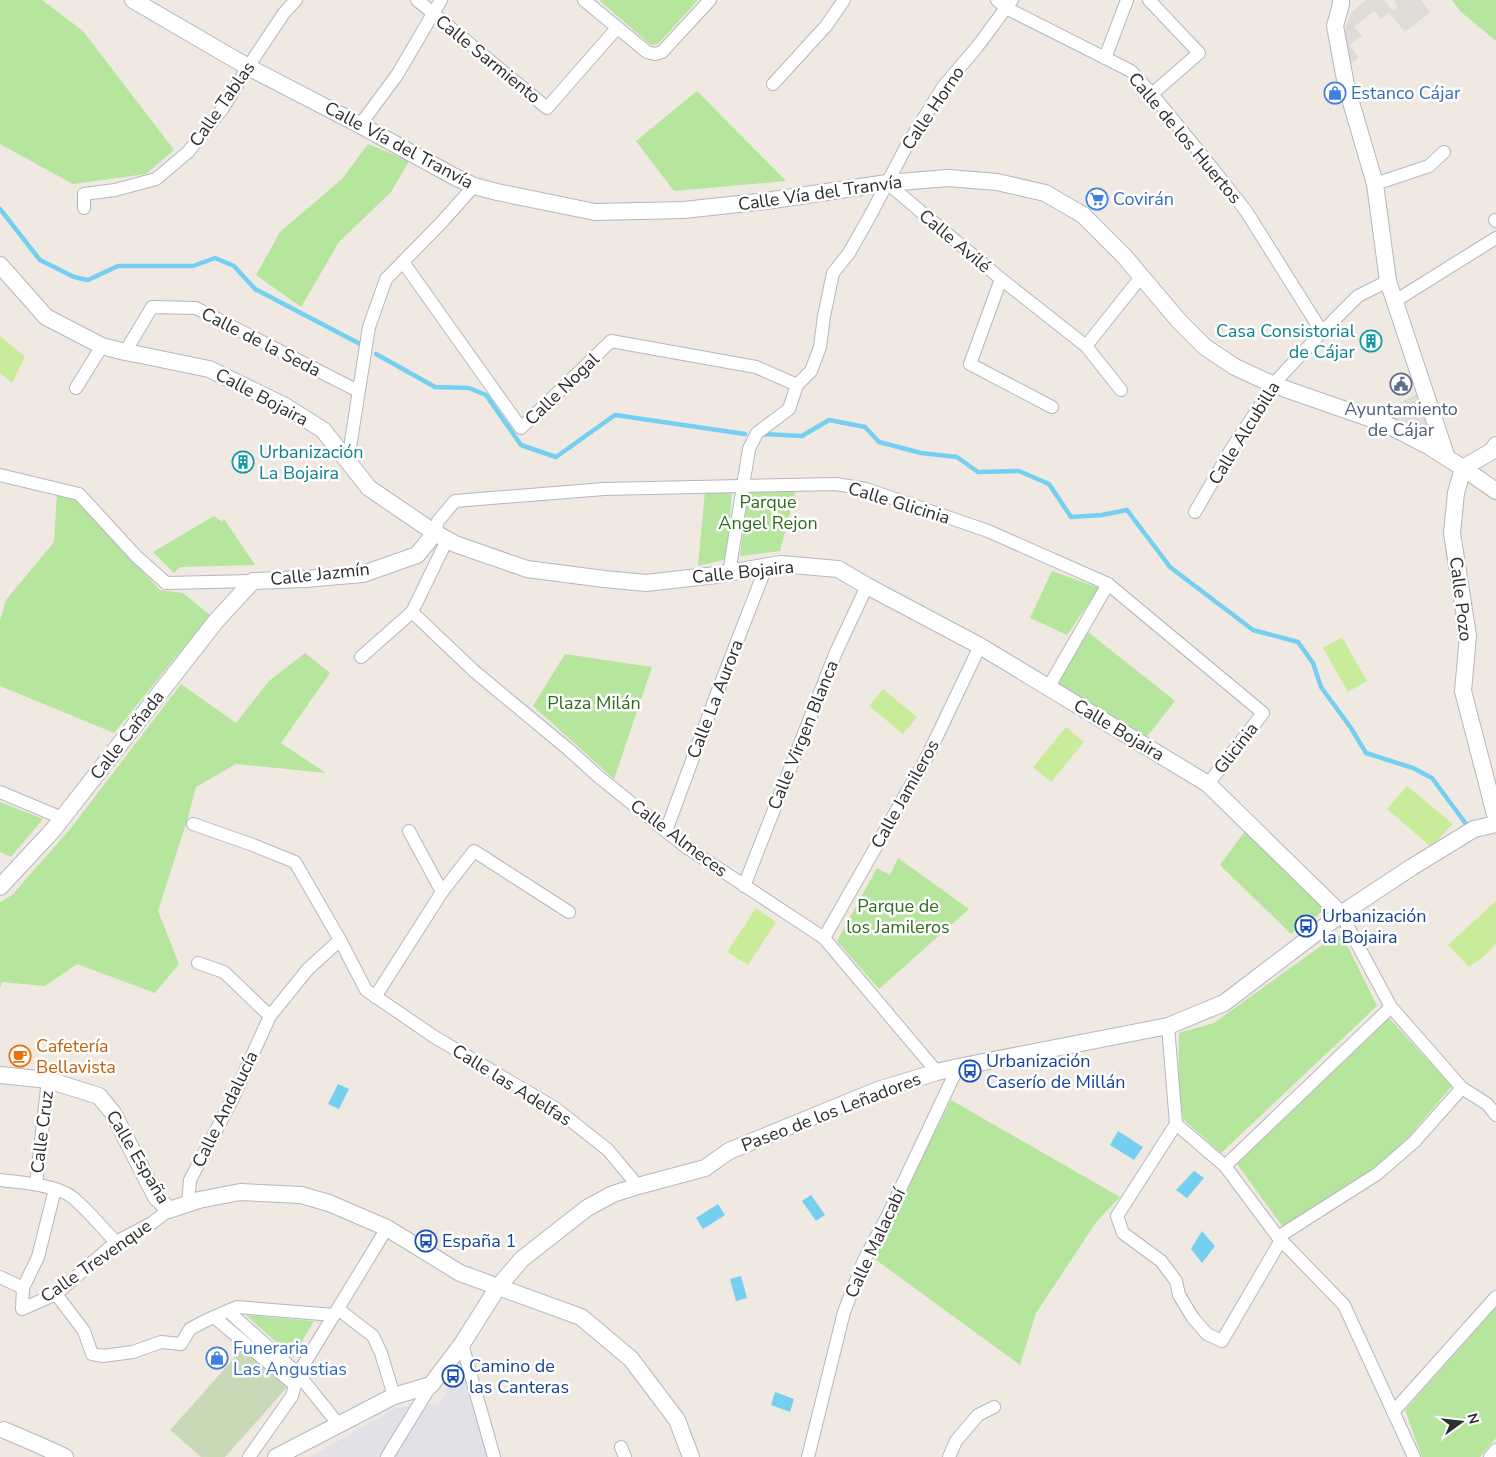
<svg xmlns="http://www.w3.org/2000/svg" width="1496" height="1457" viewBox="0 0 1496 1457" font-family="'Nunito Sans',sans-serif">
<rect width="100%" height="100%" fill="#efe9e1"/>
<polygon fill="#e3e1e8" points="463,1356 491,1457 310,1457 396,1408 440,1403"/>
<g fill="#b6e59e">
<polygon points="0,0 42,0 83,31 174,150 146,174 73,184 0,144"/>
<polygon points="600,0 698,0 658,44 651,45 601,2"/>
<polygon points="1452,0 1496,0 1496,41 1461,12"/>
<polygon points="697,91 786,181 674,191 636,141"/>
<polygon points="368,144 409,161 391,192 339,242 301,307 256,275 280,232 342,179"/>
<polygon points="732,489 727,559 698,566 705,491"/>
<polygon points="748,489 796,490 780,551 740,556"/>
<polygon points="57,493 79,502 160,590 183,593 210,615 114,733 0,686 0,620 6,600 54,542"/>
<polygon points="214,516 222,522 224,519 255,565 180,567 174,573 153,552"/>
<polygon points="1052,571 1099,588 1067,635 1030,618"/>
<polygon points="1088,632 1175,701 1145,739 1057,684"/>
<polygon points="305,653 330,673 281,743 326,773 236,764 196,787 188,817 158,911 179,964 155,993 77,964 45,986 2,982 0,988 0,902 12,895 71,828 181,684 236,723 269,681"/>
<polygon points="565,654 652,667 614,779 533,706"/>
<polygon points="0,802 43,819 11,857 0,852"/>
<polygon points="1248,827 1329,907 1291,934 1220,865"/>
<polygon points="898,858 969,909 879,989 837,941 877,868 890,875"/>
<polygon points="1336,935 1343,937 1377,1006 1221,1153 1183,1119 1178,1087 1179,1033 1214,1023"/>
<polygon points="1389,1018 1452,1086 1401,1146 1368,1175 1283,1227 1237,1164"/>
<polygon points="951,1100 1120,1197 1097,1221 1036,1313 1020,1365 872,1257"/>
<polygon points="1496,1307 1496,1438 1480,1457 1422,1457 1405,1410"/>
<polygon points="246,1315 314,1321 293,1357"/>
</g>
<polygon fill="#c8d9b8" points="244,1347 289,1385 225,1457 201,1457 170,1430"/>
<g fill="#c9ec9a">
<polygon points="0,336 25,357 12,383 0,373"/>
<polygon points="1342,637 1367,681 1348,692 1323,648"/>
<polygon points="883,689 917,717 903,734 869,706"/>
<polygon points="1066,727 1084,742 1051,782 1033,767"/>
<polygon points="1407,786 1453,824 1431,847 1387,809"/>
<polygon points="1496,901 1496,944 1482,958 1469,967 1448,945"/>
<polygon points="756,908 776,922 748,965 727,952"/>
</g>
<g fill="#dfdcd8">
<polygon points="1366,0 1384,0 1393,11 1398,7 1394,2 1396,0 1421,0 1430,12 1405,32 1389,13 1381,19 1374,11 1354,27 1362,36 1350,45 1359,58 1350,64 1344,34 1348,20 1352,12"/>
<polygon points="1422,392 1438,435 1431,441 1386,418 1403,401"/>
</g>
<g fill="#75cff0">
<polygon points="338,1084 349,1089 339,1109 328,1104"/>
<polygon points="1118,1131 1143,1147 1134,1160 1110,1145"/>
<polygon points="1194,1171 1204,1178 1187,1198 1176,1190"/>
<polygon points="811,1195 825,1215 816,1221 802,1201"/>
<polygon points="718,1204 725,1215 703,1229 696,1218"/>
<polygon points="1202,1231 1215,1246 1202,1263 1191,1249"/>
<polygon points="741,1276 747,1298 736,1301 730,1279"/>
<polygon points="775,1392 794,1399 790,1412 771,1405"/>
</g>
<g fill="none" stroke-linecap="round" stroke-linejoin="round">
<g stroke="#75cff0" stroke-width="4.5">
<polyline points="0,209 40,260 74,277 88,280 118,266 193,266 215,258 234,266 255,289 362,345"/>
<polyline points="376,354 435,387 469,388 486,395 521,445 556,457 615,415 745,434"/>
<polyline points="763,434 802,436 829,420 865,427 879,442 921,453 957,457 978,472 1019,471 1049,484 1071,517 1102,515 1127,510 1170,567 1253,630 1298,642 1313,663 1321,687 1351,728 1366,753 1413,768 1432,778 1469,828"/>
</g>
<g stroke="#b4b7c1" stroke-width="14">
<g id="minor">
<polyline points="417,0 547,108 617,28"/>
<polyline points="584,0 647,52 655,54 662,52 710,0"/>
<polyline points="997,0 1006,8 1131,71 1152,94 1205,159 1246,211 1322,332"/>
<polyline points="1149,0 1199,53 1152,94"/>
<polyline points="1105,58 1127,0"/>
<polyline points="773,84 826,26 844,0"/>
<polyline points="360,125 397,75 441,0"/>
<polyline points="887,183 1001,279 1086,346 1121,390"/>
<polyline points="1375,184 1429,166 1444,152"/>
<polyline points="84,208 84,194 115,190 156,179 188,152 223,108 248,67 284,13 296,0"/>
<polyline points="1495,220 1496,221"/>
<polyline points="403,262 521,428 611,341 756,367 797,385"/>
<polyline points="1001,279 970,364 1052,407"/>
<polyline points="1395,301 1496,238"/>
<polyline points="1086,346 1141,277"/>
<polyline points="125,352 152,307 196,308 358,391"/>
<polyline points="76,388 102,346"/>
<polyline points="348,460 369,327 386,279 441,223 474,186"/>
<polyline points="0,475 79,494 136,556 166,583 253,581"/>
<polyline points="1195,512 1232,448 1277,380 1322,332 1358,296 1388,281"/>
<polyline points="435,533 438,521 455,501 604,489 836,484 866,489 988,531 1108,584 1263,713 1208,784"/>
<polyline points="729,573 749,449 757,433 789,409 797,385 811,371 820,347 824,316 833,273 849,253 871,214 906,147 943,87 977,47 1012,0"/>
<polyline points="412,612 474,671 568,749 599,777 686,847 824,938 937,1072"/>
<polyline points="361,657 412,612 447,540"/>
<polyline points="1048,688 1108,584"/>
<polyline points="0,792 62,818"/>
<polyline points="193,824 253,845 295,862 340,940 366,990 433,1036 555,1108 608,1150 638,1186"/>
<polyline points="409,831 442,892"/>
<polyline points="666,831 717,693 766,567"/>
<polyline points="744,886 836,652 867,586"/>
<polyline points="1341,914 1391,1007 1462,1088 1487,1104 1496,1115"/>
<polyline points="824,938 927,757 980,646"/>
<polyline points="198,963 224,972 270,1016"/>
<polyline points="375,997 442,892 474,851 569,912"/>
<polyline points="1168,1026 1176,1124 1117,1216 1123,1233 1161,1261 1176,1281 1179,1295 1193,1318 1207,1334 1222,1341 1281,1240"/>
<polyline points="1176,1124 1225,1166 1278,1237 1344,1305 1414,1457"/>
<polyline points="1225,1166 1391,1007"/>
<path d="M0,1180C19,1182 57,1185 72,1197C88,1210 102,1228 116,1242"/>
<polyline points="36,1184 48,1080"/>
<polyline points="55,1189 38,1257 23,1288 22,1309 56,1294 116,1242 152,1223 169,1210"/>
<polyline points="188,1204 190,1180 231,1102 270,1016 308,969 340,940"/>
<polyline points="1278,1237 1377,1174 1414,1142 1462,1088"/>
<polyline points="0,1277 23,1288"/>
<polyline points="56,1294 84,1331 92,1354 103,1356 133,1352 161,1342 181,1344 190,1329 205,1321 237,1307 334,1315"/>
<polyline points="338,1309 373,1336 381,1353 394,1396"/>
<polyline points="228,1311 298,1374 339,1425"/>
<polyline points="214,1317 295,1385"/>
<polyline points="462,1344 494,1457"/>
<polyline points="1393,1412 1496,1297"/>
<polyline points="621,1447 625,1457"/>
<polyline points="249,1457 292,1396 298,1374 387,1228"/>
<polyline points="387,1457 431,1385"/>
<polyline points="808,1457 844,1312 864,1260 888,1215 958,1067"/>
<polyline points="949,1457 956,1441 978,1415 994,1407"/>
<polyline points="1490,1457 1496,1450"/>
</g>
</g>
<g stroke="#b4b7c1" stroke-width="18">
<g id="tertiary">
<polyline points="133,0 248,67 360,125 455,177 474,186 497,192 595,212 684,210 766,201 887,183 948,178 997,182 1045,193 1083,215 1124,256 1179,321 1205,347 1235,367 1274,385 1386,424 1430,447 1463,468 1496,491"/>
<polyline points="1341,0 1341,4 1335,26 1346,85 1375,184 1388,281 1447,458"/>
<polyline points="0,265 46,317 102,346 125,352 141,355 209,369 285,406 323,430 369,488 435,533 455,544 527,569 604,579 646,583 716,575 781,564 838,569 867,586 980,646 1208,784 1341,914"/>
<polyline points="1463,468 1456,493 1452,533 1468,636 1463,691 1496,818"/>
<polyline points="1463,468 1492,451 1496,445"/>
<polyline points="0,887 53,830 216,621 253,581 305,579 363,574 417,555 435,533"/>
<polyline points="0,1075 48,1080 99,1096 113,1113 156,1197 169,1210 199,1200 240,1192 301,1195 329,1203 387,1228 460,1273 581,1317 631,1359 677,1420 691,1457"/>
<polyline points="4,1430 39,1445 65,1457"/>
<polyline points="276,1457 394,1396 431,1385 462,1344 498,1287 522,1259 587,1208 613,1194 638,1186 705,1168 729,1151 878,1090 937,1072 958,1067 1168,1026 1224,1003 1341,914 1412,867 1474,829 1496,824"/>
</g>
</g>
<use href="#minor" stroke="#fff" stroke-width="12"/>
<use href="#tertiary" stroke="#fff" stroke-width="16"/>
</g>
<defs>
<g id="shop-ring" transform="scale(1.125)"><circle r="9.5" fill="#fff" stroke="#3f7fe0" stroke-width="1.5"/><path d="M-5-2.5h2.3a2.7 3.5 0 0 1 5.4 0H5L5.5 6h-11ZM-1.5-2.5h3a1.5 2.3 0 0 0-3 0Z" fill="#3f7fe0"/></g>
<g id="supermarket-ring" transform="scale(1.125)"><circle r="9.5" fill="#fff" stroke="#3f7fe0" stroke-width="1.5"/><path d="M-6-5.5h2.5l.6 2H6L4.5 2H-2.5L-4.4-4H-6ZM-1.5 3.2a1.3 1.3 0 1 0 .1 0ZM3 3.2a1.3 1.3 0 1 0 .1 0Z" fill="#3f7fe0"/></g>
<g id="building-ring" transform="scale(1.125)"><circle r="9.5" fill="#fff" stroke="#0f9aa8" stroke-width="1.5"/><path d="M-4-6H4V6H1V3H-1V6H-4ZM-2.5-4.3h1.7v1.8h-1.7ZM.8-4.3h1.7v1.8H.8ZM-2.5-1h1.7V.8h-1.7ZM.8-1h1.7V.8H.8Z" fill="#0f9aa8"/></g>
<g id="civic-ring" transform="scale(1.125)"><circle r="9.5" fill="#fff" stroke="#5c6f8a" stroke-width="1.5"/><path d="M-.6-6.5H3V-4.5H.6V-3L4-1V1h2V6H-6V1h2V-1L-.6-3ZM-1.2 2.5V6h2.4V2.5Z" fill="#5c6f8a"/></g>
<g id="bus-ring" transform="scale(1.125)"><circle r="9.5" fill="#fff" stroke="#1a4fb4" stroke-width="1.5"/><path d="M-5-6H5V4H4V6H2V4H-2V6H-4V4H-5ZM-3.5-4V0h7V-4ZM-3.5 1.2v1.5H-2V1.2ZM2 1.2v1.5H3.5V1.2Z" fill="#1a4fb4"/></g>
<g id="cafe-ring" transform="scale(1.125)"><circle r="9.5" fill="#fff" stroke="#e8710a" stroke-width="1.5"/><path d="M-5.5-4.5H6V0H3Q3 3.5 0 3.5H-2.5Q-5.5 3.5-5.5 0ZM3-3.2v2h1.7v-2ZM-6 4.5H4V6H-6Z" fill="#e8710a"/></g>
</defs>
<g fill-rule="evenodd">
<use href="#shop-ring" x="1335" y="93"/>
<use href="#supermarket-ring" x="1097" y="199"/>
<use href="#building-ring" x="1371" y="341"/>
<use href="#civic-ring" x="1401" y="384"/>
<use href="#building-ring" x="243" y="462"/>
<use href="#bus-ring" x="1306" y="926"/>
<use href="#cafe-ring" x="20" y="1056"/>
<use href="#bus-ring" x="970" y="1071"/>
<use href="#bus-ring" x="426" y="1241"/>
<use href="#shop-ring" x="217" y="1358"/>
<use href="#bus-ring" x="453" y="1376"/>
</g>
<g text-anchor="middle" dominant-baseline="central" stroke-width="5" stroke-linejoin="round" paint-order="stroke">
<g font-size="18" fill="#2e2e2e" stroke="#fff">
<text transform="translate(488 59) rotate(39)">Calle Sarmiento</text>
<text transform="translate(222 104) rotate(-55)">Calle Tablas</text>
<text transform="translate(933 108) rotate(-56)">Calle Horno</text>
<text transform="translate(1185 138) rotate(50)">Calle de los Huertos</text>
<text transform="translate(399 145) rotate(28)">Calle Vía del Tranvía</text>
<text transform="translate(820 193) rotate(-8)">Calle Vía del Tranvía</text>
<text transform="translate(955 241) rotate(40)">Calle Avilé</text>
<text transform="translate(261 342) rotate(27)">Calle de la Seda</text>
<text transform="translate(562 389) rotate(-44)">Calle Nogal</text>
<text transform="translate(262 397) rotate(28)">Calle Bojaira</text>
<text transform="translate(1244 433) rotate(-58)">Calle Alcubilla</text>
<text transform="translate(899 503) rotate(17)">Calle Glicinia</text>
<text transform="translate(743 572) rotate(-6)">Calle Bojaira</text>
<text transform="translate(320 574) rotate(-6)">Calle Jazmín</text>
<text transform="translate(1461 599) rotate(83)">Calle Pozo</text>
<text transform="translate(715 699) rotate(-69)">Calle La Aurora</text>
<text transform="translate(1119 730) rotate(31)">Calle Bojaira</text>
<text transform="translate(127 735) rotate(-52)">Calle Cañada</text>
<text transform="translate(803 735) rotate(-68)">Calle Virgen Blanca</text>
<text transform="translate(1236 748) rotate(-52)">Glicinia</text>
<text transform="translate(905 794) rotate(-61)">Calle Jamileros</text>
<text transform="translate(679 838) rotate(37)">Calle Almeces</text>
<text transform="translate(512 1085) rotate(32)">Calle las Adelfas</text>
<text transform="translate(225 1109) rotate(-64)">Calle Andalucía</text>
<text transform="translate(831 1112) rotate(-21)">Paseo de los Leñadores</text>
<text transform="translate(42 1132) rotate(-83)">Calle Cruz</text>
<text transform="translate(138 1157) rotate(59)">Calle España</text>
<text transform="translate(875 1243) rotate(-65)">Calle Malacabí</text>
<text transform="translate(96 1261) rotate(-35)">Calle Trevenque</text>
</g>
<g font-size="18" fill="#366cbe" stroke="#fff" text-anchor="start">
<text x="1351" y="93">Estanco Cájar</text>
<text x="1113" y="199">Covirán</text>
<text x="233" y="1348">Funeraria<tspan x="233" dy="21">Las Angustias</tspan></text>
</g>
<g font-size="18" fill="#0d838f" stroke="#fff" text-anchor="end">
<text x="1355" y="331">Casa Consistorial<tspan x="1355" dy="21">de Cájar</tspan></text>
<text x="259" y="452" text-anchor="start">Urbanización<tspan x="259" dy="21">La Bojaira</tspan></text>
</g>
<g font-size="18" fill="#4e5e75" stroke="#fff">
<text x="1401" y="409">Ayuntamiento<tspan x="1401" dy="21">de Cájar</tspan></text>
</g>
<g font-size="18" fill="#2c6e1b" stroke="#fff">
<text x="768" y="502">Parque<tspan x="768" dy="21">Angel Rejon</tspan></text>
<text x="594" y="703">Plaza Milán</text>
<text x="898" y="906">Parque de<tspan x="898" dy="21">los Jamileros</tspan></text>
</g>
<g font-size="18" fill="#164399" stroke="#fff" text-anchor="start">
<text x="1322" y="916">Urbanización<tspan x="1322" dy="21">la Bojaira</tspan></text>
<text x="986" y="1061">Urbanización<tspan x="986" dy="21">Caserío de Millán</tspan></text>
<text x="442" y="1241">España 1</text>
<text x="469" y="1366">Camino de<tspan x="469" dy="21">las Canteras</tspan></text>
</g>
<g font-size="18" fill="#c56008" stroke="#fff" text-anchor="start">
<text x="36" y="1046">Cafetería<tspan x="36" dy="21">Bellavista</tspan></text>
</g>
</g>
<g transform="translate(1461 1422) rotate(75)" stroke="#ffffff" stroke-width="4" paint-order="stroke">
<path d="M0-4L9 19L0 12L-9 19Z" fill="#2e2e2e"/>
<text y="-8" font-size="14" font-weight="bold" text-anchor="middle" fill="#2e2e2e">N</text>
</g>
</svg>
